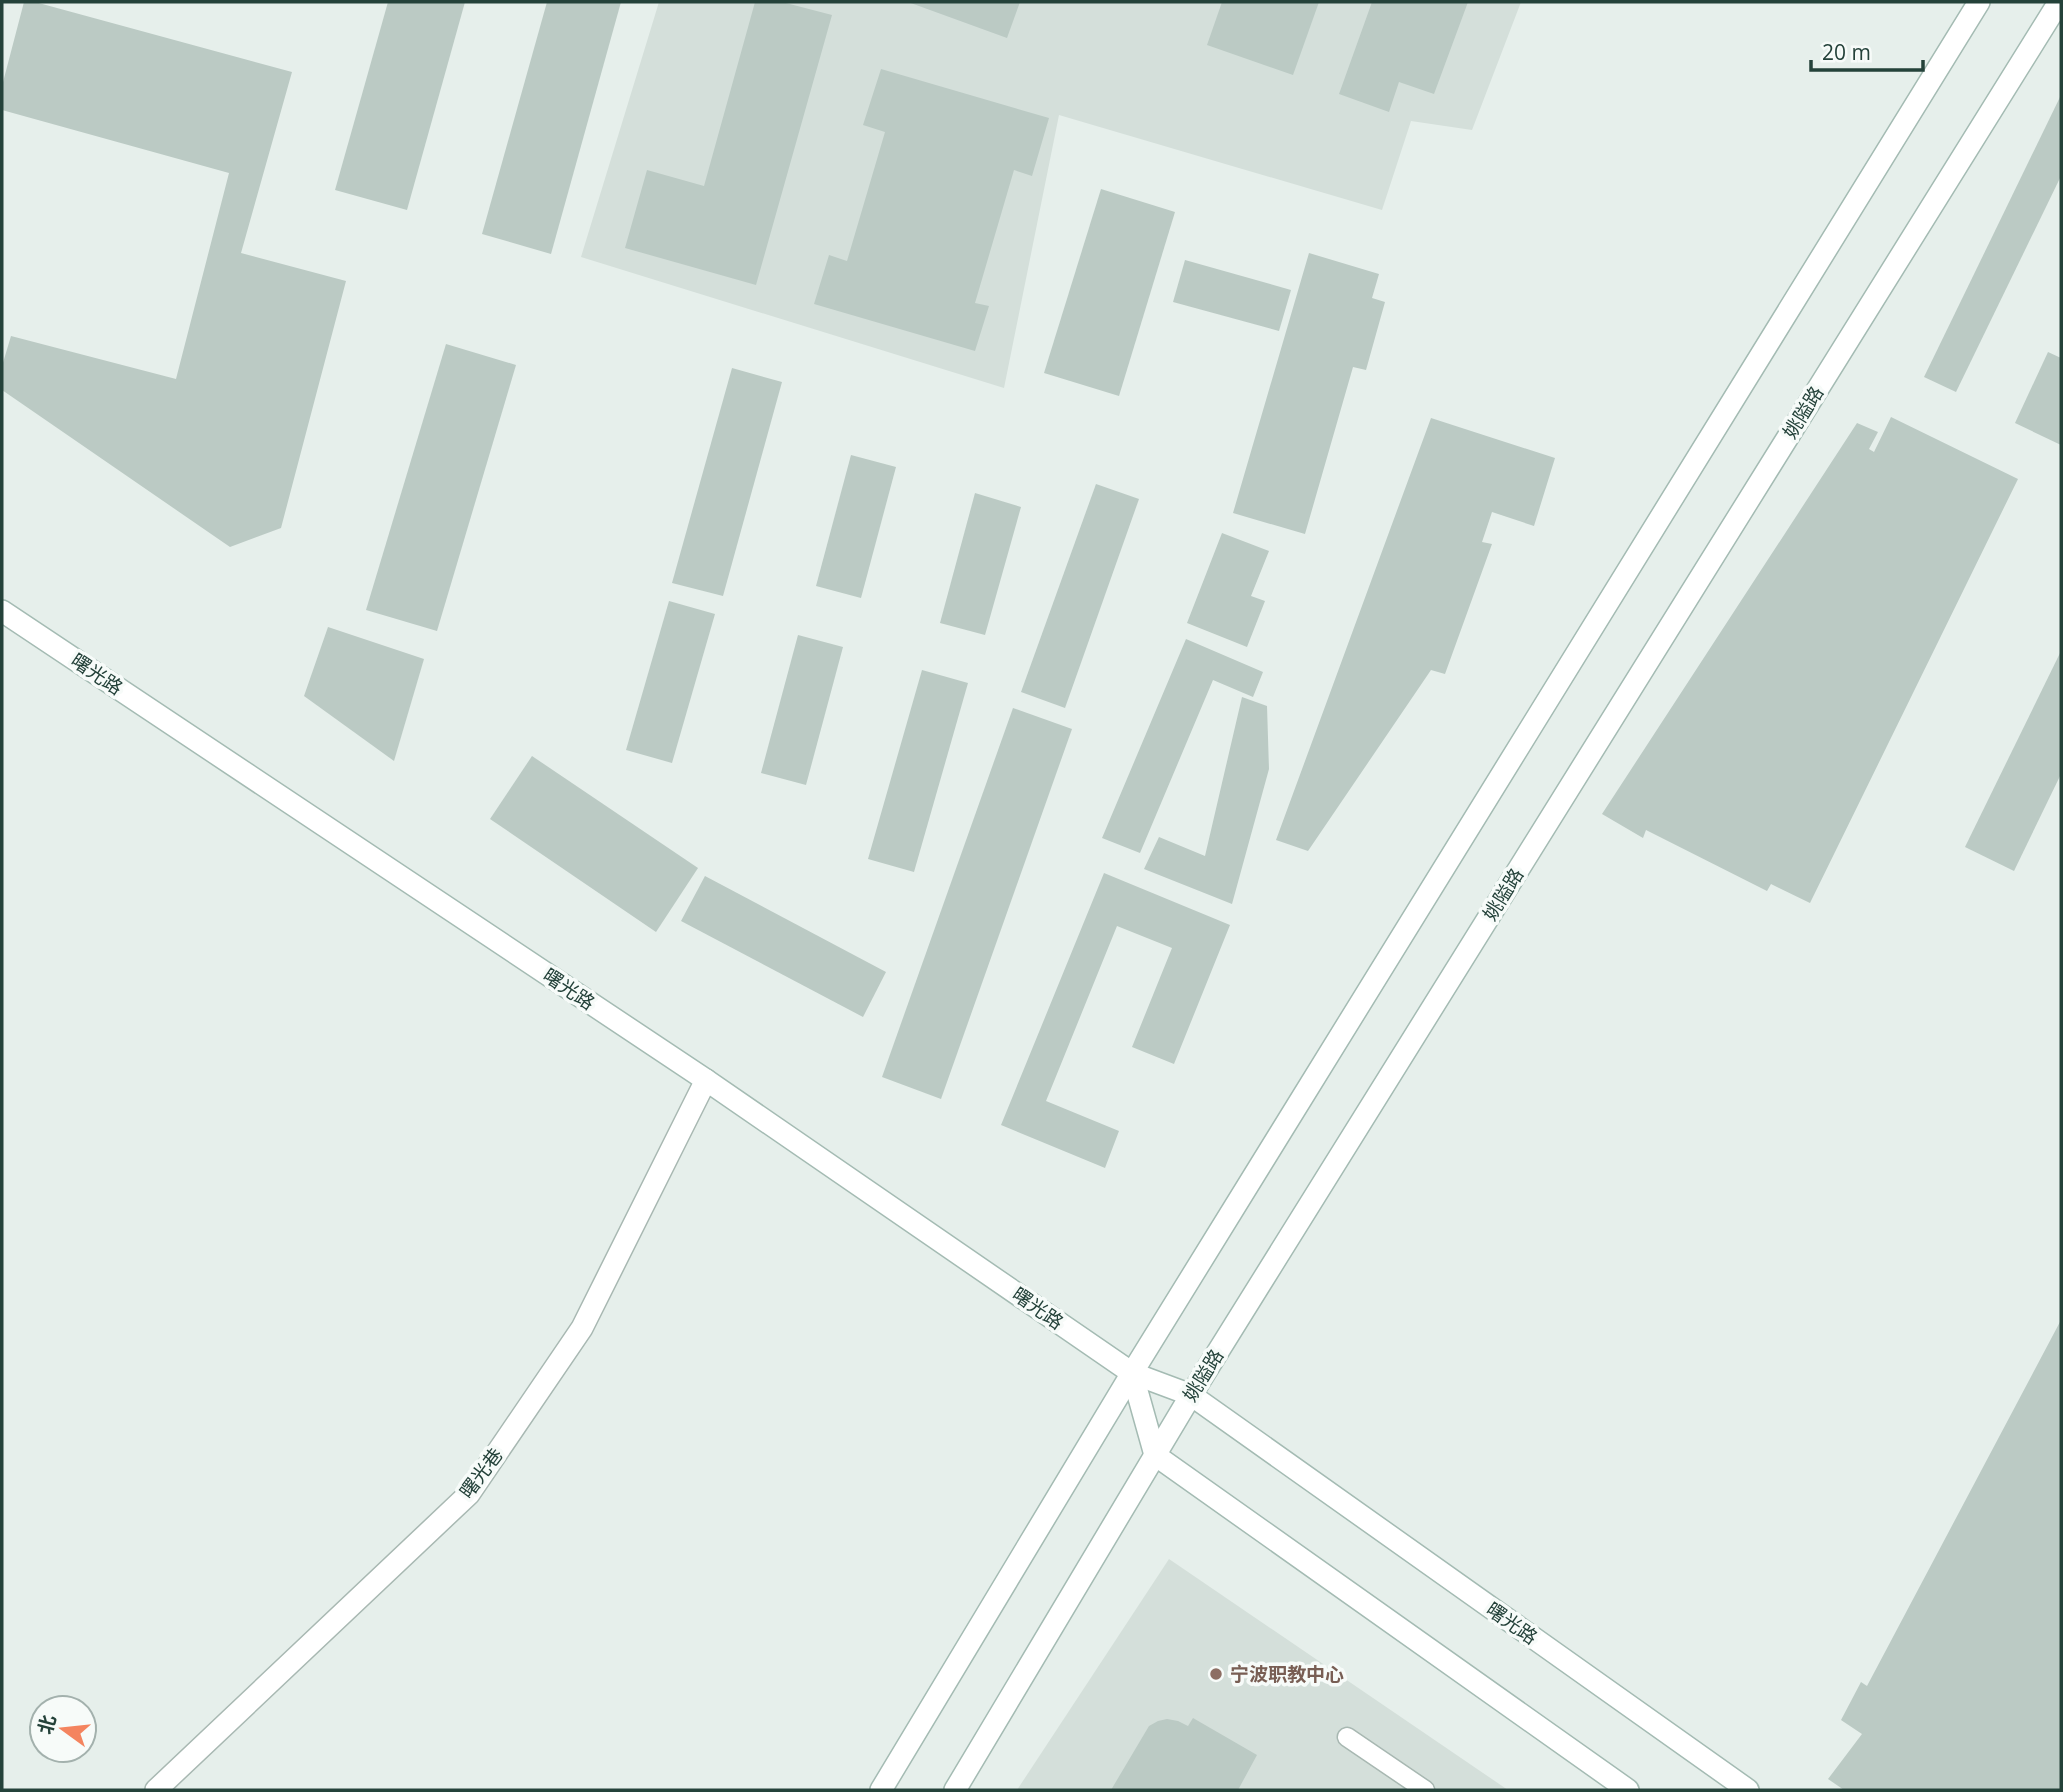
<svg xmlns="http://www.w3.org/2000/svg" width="2063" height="1792" viewBox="0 0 2063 1792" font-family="'Open Sans','Noto Sans SC',sans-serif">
<rect width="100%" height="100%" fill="#e6efeb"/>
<g fill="#d4dfda">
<polygon points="659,2 1521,2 1472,130 1411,121 1382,210 1059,115 1004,388 581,257"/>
<polygon points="1169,1559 1508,1790 1017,1790"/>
</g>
<g fill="#bbcac4">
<polygon points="24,2 35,2 292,72 241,253 346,281 281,528 230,547 2,390 2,366 11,336 176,379 229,173 2,110 2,86"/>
<polygon points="388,2 465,2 407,210 335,190"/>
<polygon points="547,2 621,2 551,254 482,234"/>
<polygon points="755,2 782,2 832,15 756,285 625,248 647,170 704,186"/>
<polygon points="908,2 1020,2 1007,38"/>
<polygon points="1222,2 1319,2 1293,75 1207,45"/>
<polygon points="1372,2 1468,2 1434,94 1399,82 1389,112 1339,94"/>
<polygon points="881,69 1049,118 1032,176 1014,170 975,303 989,306 975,351 814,304 829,255 847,261 885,132 863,125"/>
<polygon points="2061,95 2061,176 1956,392 1924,377"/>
<polygon points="1101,189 1175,212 1119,396 1044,373"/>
<polygon points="1309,253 1379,274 1372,298 1385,302 1366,370 1353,367 1305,534 1233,513"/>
<polygon points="1185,260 1291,290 1279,331 1173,302"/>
<polygon points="446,344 516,365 437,631 366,610"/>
<polygon points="2048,352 2061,358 2061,445 2015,423"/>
<polygon points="732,368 782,382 723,596 672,583"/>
<polygon points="1891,417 2018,479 1810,903 1771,884 1767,891 1646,830 1643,838 1602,814 1857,423 1878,432 1869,449 1874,452"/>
<polygon points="1431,418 1555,458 1534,526 1492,512 1482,542 1492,544 1445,674 1431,670 1308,851 1276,840"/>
<polygon points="851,455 896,467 861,598 816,586"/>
<polygon points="1096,484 1139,499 1065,708 1021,692"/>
<polygon points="975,493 1021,507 985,635 940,623"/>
<polygon points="1222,533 1269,551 1251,596 1265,601 1247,647 1187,623"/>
<polygon points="669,601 715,614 672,763 626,750"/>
<polygon points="328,627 424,659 394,761 304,696"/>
<polygon points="798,635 843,647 806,785 761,773"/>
<polygon points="1186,639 1263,672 1253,697 1213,680 1140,853 1102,838"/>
<polygon points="2061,651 2061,774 2014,871 1965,847"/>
<polygon points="922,670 968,683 914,872 868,859"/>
<polygon points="1242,697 1267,706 1269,769 1232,904 1144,869 1159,837 1205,856"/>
<polygon points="1013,708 1072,729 941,1099 882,1077"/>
<polygon points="532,756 698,868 656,932 490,819"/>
<polygon points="1104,873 1230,925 1174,1064 1132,1047 1172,948 1117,926 1046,1101 1119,1131 1105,1168 1001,1125"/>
<polygon points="705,876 886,972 863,1017 681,921"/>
<polygon points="2061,1320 2061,1790 1844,1790 1828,1779 1862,1734 1841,1720 1861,1682 1867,1686"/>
<polygon points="1193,1718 1257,1755 1238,1790 1111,1790 1149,1726 1158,1721 1167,1719 1178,1721 1188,1726"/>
</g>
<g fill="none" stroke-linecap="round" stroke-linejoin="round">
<g stroke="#a8b8b2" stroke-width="21">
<polyline id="lane" points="1347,1737 1425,1790"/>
</g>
<g stroke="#a8b8b2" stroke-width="24">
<polyline id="street" points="156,1790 469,1494 582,1328 706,1080"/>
</g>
<g stroke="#a4bbb3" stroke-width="24">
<g id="secondary">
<polyline points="2,611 706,1080 1132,1373 1191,1395 1748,1790"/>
<polyline points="1132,1373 1155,1455 1628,1790"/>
<polyline points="881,1790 1132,1373 1979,2"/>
<polyline points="955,1790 1191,1395 2059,2"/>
</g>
</g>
<use href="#lane" stroke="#fff" stroke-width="18"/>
<use href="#street" stroke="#fff" stroke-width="21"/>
<use href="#secondary" stroke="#fff" stroke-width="21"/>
</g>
<circle fill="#8d6e63" stroke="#f7fbf9" stroke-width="2.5" cx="1216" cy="1674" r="7"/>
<g text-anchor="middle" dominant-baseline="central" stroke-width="7" stroke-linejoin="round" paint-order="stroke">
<g font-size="19" fill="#24423a" stroke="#f7fbf9">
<text transform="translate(1803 412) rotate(-58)">姚隘路</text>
<text transform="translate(97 674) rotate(34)">曙光路</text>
<text transform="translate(1503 894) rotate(-58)">姚隘路</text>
<text transform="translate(569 989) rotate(34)">曙光路</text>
<text transform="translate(1038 1308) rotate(35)">曙光路</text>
<text transform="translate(1203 1375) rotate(-58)">姚隘路</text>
<text transform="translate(481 1473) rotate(-53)">曙光巷</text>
<text transform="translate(1512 1623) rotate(35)">曙光路</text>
</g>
<g font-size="19" font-weight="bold" fill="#785e54" stroke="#f7fbf9" text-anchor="start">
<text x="1230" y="1674">宁波职教中心</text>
</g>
</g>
<rect width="2063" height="1792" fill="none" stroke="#24423a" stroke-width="7"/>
<g transform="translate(63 1729) rotate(285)"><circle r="33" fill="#f7fbf9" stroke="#a3b1ad" stroke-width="2"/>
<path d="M0-5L12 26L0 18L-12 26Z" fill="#f4845f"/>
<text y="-10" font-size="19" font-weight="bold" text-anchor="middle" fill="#24423a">北</text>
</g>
<path d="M1811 60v10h112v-10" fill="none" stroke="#24423a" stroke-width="3.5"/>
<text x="1822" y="60" font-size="21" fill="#24423a" stroke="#f7fbf9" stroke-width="5" paint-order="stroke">20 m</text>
</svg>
